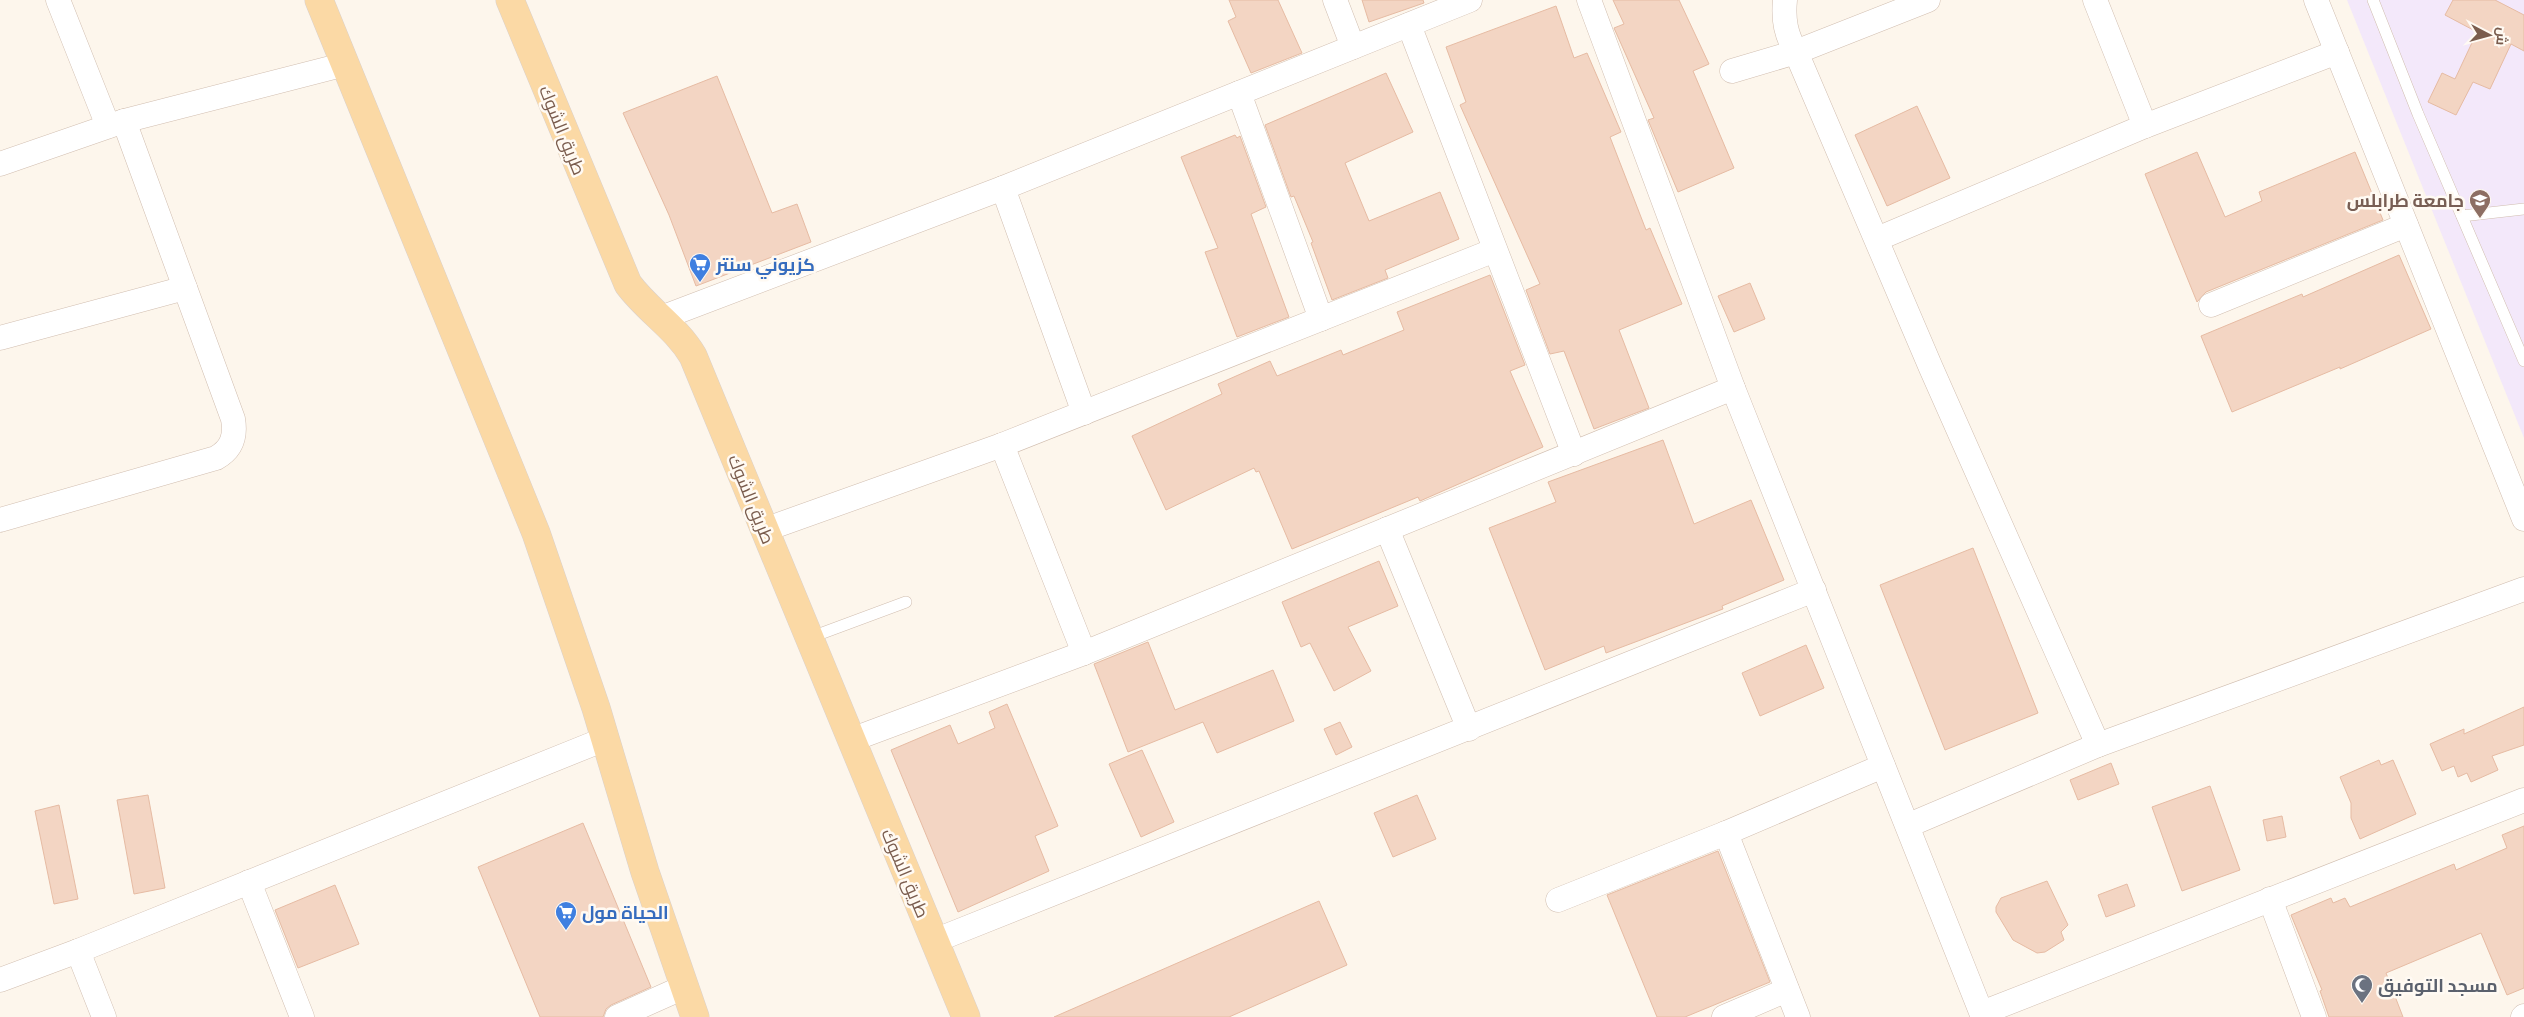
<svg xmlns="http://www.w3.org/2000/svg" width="2524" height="1017" viewBox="0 0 2524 1017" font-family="Barlow,Cairo,sans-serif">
<rect width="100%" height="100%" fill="#fdf6ec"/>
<polygon fill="#f3e8fa" points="2347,0 2524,0 2524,438"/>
<g fill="#f3d5c3" stroke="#e6bba3">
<polygon points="1229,0 1278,0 1302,53 1251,73 1228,21 1236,17"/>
<polygon points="1362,0 1423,0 1424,3 1369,22"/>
<polygon points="1613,0 1679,0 1709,64 1693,71 1734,168 1678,192 1648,120 1654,118 1614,28 1624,24"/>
<polygon points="2453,0 2495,0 2524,15 2524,51 2511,44 2490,89 2473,82 2456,115 2428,102 2442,73 2455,79 2477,32 2445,15"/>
<polygon points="1556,6 1574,58 1587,53 1621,132 1610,137 1646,230 1650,228 1682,304 1619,330 1649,408 1594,429 1564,351 1550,354 1526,290 1540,284 1460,105 1466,102 1446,47"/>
<polygon points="1386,73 1413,132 1345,163 1369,221 1440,192 1459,239 1385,270 1388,278 1332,300 1311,243 1313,242 1294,196 1291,197 1265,125"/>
<polygon points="717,76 772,213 797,204 811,242 696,286 669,215 623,113"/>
<polygon points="1917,106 1950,178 1887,206 1855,135"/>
<polygon points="1235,135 1237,138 1240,136 1266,207 1251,214 1289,317 1237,337 1205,252 1218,248 1181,157"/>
<polygon points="2197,152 2225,217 2262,201 2259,192 2355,152 2383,220 2206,292 2197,302 2145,174"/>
<polygon points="2399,255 2431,329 2340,369 2340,367 2232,412 2201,336 2302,294 2303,297"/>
<polygon points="1490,275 1525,365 1510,371 1543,447 1420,501 1418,497 1292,549 1259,471 1256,472 1254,468 1166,510 1132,436 1222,394 1218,384 1270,361 1277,376 1341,350 1343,355 1404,330 1397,312"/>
<polygon points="1750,283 1765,319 1734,332 1718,296"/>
<polygon points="1663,440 1694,524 1751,500 1784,580 1722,606 1723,609 1606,653 1604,646 1545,670 1489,528 1556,502 1548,482"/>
<polygon points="1973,548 2038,713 1945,750 1880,585"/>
<polygon points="1379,561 1398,606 1348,627 1371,671 1334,691 1310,643 1301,647 1282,602"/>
<polygon points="1148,642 1175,710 1273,670 1294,721 1217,753 1203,722 1128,752 1094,664"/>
<polygon points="1806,645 1824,688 1760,716 1742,673"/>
<polygon points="1007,704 1058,826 1035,836 1049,871 958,912 891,750 950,725 958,744 995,728 989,712"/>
<polygon points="2524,707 2524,745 2492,756 2498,770 2471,782 2467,773 2458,777 2454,766 2442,771 2430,744 2464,729 2464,734"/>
<polygon points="1340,722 1352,747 1336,755 1324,729"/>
<polygon points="1142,750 1174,822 1141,837 1109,764"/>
<polygon points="2379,760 2381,765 2393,760 2416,814 2360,839 2351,818 2351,803 2340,777"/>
<polygon points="2111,763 2119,784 2078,800 2070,780"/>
<polygon points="2210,786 2240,870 2182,891 2152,807"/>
<polygon points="148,795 165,888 134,894 117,800"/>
<polygon points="1417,795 1436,839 1393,857 1374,813"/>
<polygon points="59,805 78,899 54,904 35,811"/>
<polygon points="2282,816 2286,837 2267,841 2263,820"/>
<polygon points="583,823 651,987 611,1005 606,1009 603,1017 540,1017 478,867"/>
<polygon points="2524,826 2524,988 2507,995 2481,933 2386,973 2403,1017 2329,1017 2320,991 2322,990 2291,915 2331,898 2333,903 2345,898 2350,907 2454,864 2456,870 2507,848 2502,835"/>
<polygon points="1718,851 1770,982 1685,1017 1657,1017 1607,895"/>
<polygon points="2047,881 2068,925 2061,932 2064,940 2045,952 2037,953 2013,940 1996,912 1996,907 2001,898"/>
<polygon points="2127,884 2135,906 2106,917 2098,895"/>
<polygon points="335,885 359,944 298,968 275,910"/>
<polygon points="1319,901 1347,965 1229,1017 1054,1017"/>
</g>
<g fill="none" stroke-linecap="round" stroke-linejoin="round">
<g stroke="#d1beb0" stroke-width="12">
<g id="lane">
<polyline points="2373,0 2418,114 2524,361"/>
<polyline points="2462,216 2524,209"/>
<polyline points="809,638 906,602"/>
</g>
</g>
<g stroke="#d1beb0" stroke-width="25">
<g id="street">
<polyline points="58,0 108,126"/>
<polyline points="1335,0 1353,47"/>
<polyline points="1589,0 1733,388 1983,1017"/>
<path d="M1785,0C1783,20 1786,35 1796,52L1931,368L2098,745L1909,825"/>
<polyline points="2095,0 2145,126"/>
<polyline points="2316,0 2524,519"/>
<polyline points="1409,25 1574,454"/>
<polyline points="1732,71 1796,52 1928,0"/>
<polyline points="1239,93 1321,319"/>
<polyline points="0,164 124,121 346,64"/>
<polyline points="1003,188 1084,413"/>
<polyline points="1877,239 2145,126 2337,52"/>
<polyline points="2211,305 2406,225"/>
<polyline points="661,318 1003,188 1470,0"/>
<polyline points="0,338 185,288"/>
<polyline points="1002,445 1084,653"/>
<path d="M0,520L216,458C232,449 236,436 233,419L124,121"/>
<polyline points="1387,529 1469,729"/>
<polyline points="764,530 1002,445 1495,250"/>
<polyline points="851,740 1084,653 1733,388"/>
<polyline points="2098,745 2524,589"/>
<polyline points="1726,833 1798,1017"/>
<polyline points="249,882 302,1017"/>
<polyline points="2270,899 2314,1017"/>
<polyline points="1558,900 1726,833 1883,766"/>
<polyline points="934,941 1814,590"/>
<polyline points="78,951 104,1017"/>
<polyline points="0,980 78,951 605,739"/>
<polyline points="1982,1013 2524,800"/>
<polyline points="617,1017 684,987"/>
<polyline points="1724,1017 1787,990"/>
<polyline points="2523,1017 2524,1016"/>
</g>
</g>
<g stroke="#dad1cd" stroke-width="29">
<g id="primary">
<polyline points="319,0 536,533 596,708 645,872 695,1017"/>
<path d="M510,0L628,284C648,311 676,327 693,356L966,1017"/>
</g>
</g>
<use href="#lane" stroke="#fff" stroke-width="11"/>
<use href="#street" stroke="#fff" stroke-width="24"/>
<use href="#primary" stroke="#fbd9a5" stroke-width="28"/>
</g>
<defs>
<g id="university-pin" transform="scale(1.125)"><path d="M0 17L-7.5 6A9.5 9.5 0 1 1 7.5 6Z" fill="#8d6e63" stroke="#fffaf3"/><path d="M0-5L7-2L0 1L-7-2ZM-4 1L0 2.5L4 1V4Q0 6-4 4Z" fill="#fff"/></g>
<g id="supermarket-pin" transform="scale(1.125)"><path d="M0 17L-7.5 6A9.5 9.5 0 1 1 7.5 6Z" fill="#3f7fe0" stroke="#fffaf3"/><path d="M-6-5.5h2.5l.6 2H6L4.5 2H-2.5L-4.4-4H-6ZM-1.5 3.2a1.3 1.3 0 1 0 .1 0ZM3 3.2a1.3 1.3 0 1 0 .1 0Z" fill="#fff"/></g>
<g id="mosque-pin" transform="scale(1.125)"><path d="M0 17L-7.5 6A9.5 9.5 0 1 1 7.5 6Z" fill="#6b7280" stroke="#fffaf3"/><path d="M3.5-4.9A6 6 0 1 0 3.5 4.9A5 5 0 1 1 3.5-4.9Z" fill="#fff"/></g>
</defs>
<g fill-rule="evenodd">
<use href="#university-pin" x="2480" y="200"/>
<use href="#supermarket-pin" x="700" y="264"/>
<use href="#supermarket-pin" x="566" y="912"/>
<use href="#mosque-pin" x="2362" y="985"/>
</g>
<g text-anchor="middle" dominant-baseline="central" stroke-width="5" stroke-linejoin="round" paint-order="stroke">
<g font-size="18" fill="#7a5c4d" stroke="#fffaf3">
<text transform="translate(563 130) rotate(68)">طريق الشوك</text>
<text transform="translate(752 499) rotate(68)">طريق الشوك</text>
<text transform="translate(906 873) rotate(67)">طريق الشوك</text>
</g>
<g font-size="18" font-weight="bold" fill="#785e54" stroke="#fffaf3" text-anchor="end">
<text x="2464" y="200">جامعة طرابلس</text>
</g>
<g font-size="18" font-weight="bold" fill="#366cbe" stroke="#fffaf3" text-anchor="start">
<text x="716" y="264">كزيوني سنتر</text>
<text x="582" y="912">الحياة مول</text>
</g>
<g font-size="18" font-weight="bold" fill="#5b616d" stroke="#fffaf3" text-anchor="start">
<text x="2378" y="985">مسجد التوفيق</text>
</g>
</g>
<g transform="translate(2489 35) rotate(96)" stroke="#fffaf3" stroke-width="4" paint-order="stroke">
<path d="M0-4L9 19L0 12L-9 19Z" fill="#7a5c4d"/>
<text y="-8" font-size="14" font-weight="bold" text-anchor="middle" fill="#7a5c4d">ش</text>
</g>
</svg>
